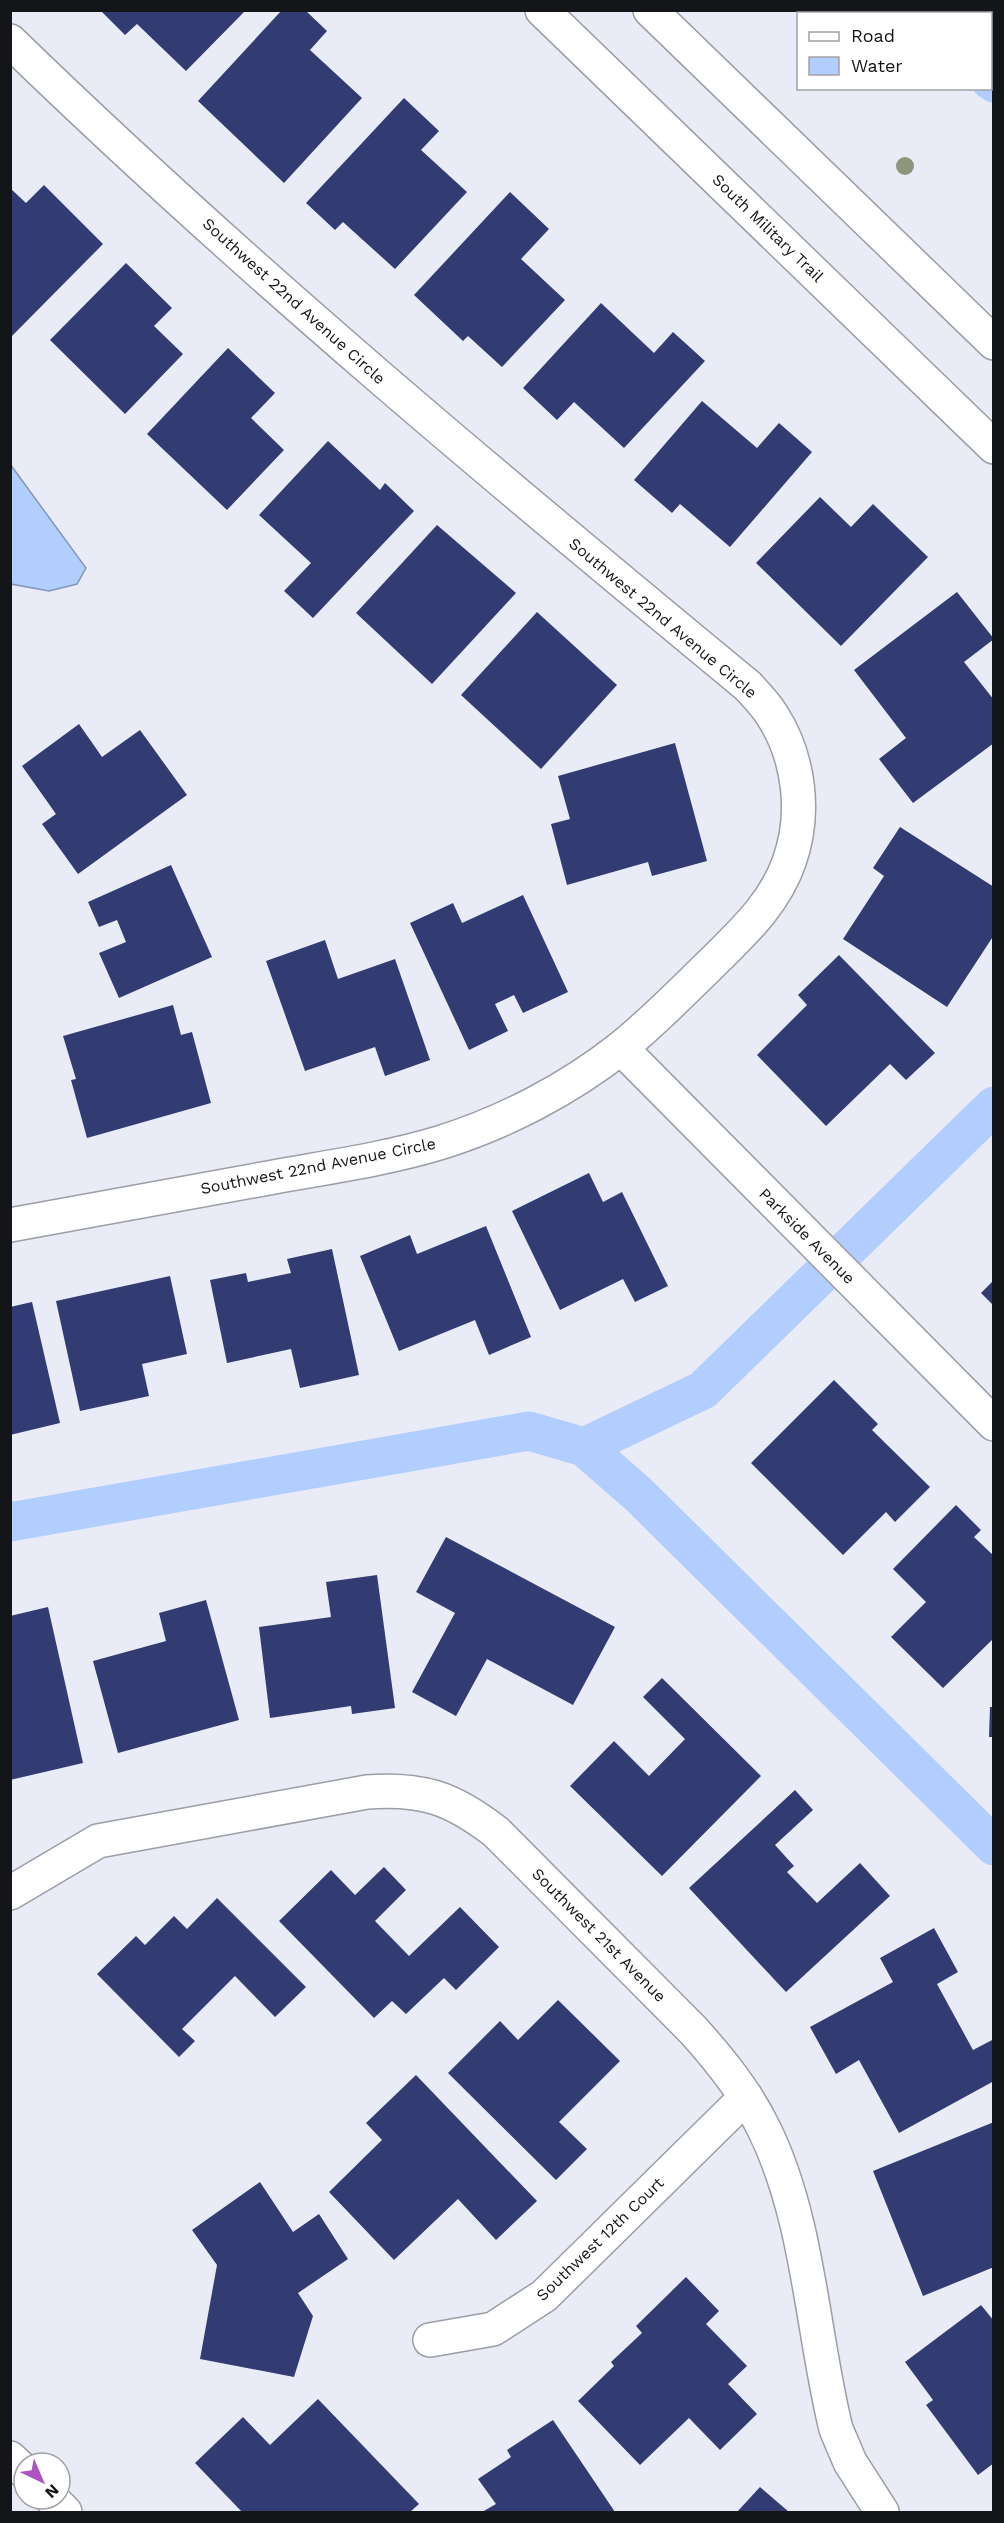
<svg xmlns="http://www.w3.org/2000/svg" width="1004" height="2523" viewBox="0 0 1004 2523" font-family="'Work Sans',sans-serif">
<rect width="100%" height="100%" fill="#e9ecf6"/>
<polygon fill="#b2ceff" stroke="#8396ba" stroke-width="1.5" points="10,464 86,568 77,584 49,591 11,584"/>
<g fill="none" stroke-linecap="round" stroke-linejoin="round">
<g stroke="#b2ceff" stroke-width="39">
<polyline points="920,10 923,14"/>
<polyline points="990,80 994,83"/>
<polyline points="584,1447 703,1390 994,1106"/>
<polyline points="10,1522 529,1431 584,1447 638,1494 994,1846"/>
</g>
</g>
<g fill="#323c73">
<polygon points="100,10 243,10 244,12 186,71 137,24 125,35"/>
<polygon points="282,10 305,10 327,31 310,50 362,98 284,183 198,101"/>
<polygon points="404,98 439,131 421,150 467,192 395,269 343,222 335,230 306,203"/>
<polygon points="44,185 103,244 12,336 10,188 26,203"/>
<polygon points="510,192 549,229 521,259 565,300 502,367 468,336 463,341 414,295"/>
<polygon points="126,263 172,308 154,326 183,354 125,414 50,340"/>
<polygon points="601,303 654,353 673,332 705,361 624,448 574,402 557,420 523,388"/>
<polygon points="228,348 275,393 251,418 284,450 227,510 147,434"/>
<polygon points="702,401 757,448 779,423 812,452 730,547 680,504 672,513 634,480"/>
<polygon points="328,441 380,490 385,483 414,511 313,618 284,591 311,563 259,515"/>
<polygon points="820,497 851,527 873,504 928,557 841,646 756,563"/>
<polygon points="437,525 516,593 432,684 356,613"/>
<polygon points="957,592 994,639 964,662 994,700 994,743 913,803 879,759 906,738 854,670"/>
<polygon points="537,612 617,685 541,769 461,695"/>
<polygon points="79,724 102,757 140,730 187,795 78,874 42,824 56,814 22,766"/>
<polygon points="675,743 707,861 652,876 648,862 567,885 551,824 570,819 558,776"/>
<polygon points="900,827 994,887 994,935 947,1007 843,939 884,876 873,868"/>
<polygon points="171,865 212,957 119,998 99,953 126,942 117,920 99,927 88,902"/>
<polygon points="523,895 568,992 523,1013 514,995 495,1004 508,1031 469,1050 410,923 453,903 462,923"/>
<polygon points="325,940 338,979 395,959 430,1060 385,1076 375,1047 305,1071 266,961"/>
<polygon points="839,955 935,1053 906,1080 890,1064 826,1126 757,1055 807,1005 798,995"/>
<polygon points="173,1005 181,1035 192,1032 211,1103 87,1138 71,1080 76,1079 63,1036"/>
<polygon points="589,1173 603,1202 622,1192 668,1286 635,1302 623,1279 560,1310 512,1211"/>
<polygon points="486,1226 531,1337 489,1355 475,1320 399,1351 360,1256 410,1235 417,1254"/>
<polygon points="332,1249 359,1375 300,1388 291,1349 227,1363 210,1280 246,1273 248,1282 291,1273 287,1259"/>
<polygon points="170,1276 187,1354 142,1364 149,1396 80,1411 56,1301"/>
<polygon points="994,1280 994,1306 981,1293"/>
<polygon points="32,1302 60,1423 10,1435 10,1307"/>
<polygon points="834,1380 878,1424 872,1430 930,1487 895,1522 886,1512 843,1555 751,1463"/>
<polygon points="956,1505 981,1530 974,1537 994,1556 994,1638 943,1688 891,1637 926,1602 893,1569"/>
<polygon points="446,1537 615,1627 573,1705 487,1659 456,1716 412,1692 455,1613 416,1592"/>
<polygon points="377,1575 395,1708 352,1714 351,1706 270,1718 259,1627 331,1617 326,1582"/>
<polygon points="206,1600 239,1720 118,1753 93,1661 166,1641 159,1613"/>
<polygon points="48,1607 83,1763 10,1780 10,1616"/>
<polygon points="662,1678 761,1776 662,1876 570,1786 614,1741 649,1776 685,1739 643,1697"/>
<polygon points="990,1707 994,1707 994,1737 989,1737"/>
<polygon points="795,1790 813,1810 775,1845 794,1866 787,1872 817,1903 860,1863 890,1896 786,1992 689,1888"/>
<polygon points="384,1867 406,1890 375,1921 409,1956 460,1907 499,1947 456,1990 444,1978 406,2014 392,2001 374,2018 279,1921 331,1870 355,1895"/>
<polygon points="217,1898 306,1987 275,2017 235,1976 182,2029 195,2041 179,2057 97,1974 136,1936 145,1945 174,1916 187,1929"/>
<polygon points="934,1928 958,1972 937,1984 973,2050 994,2039 994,2081 899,2133 859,2060 836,2074 810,2027 893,1982 880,1958"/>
<polygon points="558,2000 620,2061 559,2122 587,2149 556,2180 448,2073 500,2021 518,2040"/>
<polygon points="416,2075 537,2201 496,2240 458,2199 394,2260 329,2192 382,2140 366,2123"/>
<polygon points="994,2122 994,2267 923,2296 873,2171"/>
<polygon points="260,2182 293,2232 319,2214 348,2259 298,2293 313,2316 294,2377 200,2359 217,2265 192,2230"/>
<polygon points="686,2277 719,2311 706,2324 747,2366 728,2384 757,2414 720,2450 689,2418 640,2465 578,2401 614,2366 611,2362 642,2333 636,2326"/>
<polygon points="981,2305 994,2321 994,2463 978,2475 926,2405 933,2400 905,2362"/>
<polygon points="318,2399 419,2504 410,2512 242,2512 195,2463 243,2417 270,2445"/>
<polygon points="553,2420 615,2512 482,2512 496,2504 478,2479 511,2457 507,2450"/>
<polygon points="760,2487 789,2512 737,2512"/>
</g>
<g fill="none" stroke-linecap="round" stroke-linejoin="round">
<g stroke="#9b9da7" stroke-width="36">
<g id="minor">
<polyline points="542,10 994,447"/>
<polyline points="650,10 994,343"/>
<path d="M10,41C245,269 496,478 748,686C756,695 766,705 772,715C800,758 806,815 789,862C774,905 741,934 710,965C681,993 653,1022 622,1047C569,1089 504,1123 439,1143C386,1159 329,1167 274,1177C186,1193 98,1209 10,1225"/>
<polyline points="621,1048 994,1424"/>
<path d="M10,1893L98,1841L367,1792C423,1788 452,1798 496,1832L693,2030C720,2060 746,2092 764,2129C809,2220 812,2332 836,2429L850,2462L882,2512"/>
<polyline points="430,2340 493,2329 544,2296 746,2097"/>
<polyline points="10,2458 24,2471"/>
<polyline points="52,2499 65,2512"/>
</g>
</g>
<use href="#minor" stroke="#fff" stroke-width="33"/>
</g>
<circle fill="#8f957d" cx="905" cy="166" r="9"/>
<g text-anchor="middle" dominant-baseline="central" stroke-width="6" stroke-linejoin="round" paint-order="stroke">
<g font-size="16" fill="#141519" stroke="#fff">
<text transform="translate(768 228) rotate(44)">South Military Trail</text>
<text transform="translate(294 301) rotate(42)">Southwest 22nd Avenue Circle</text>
<text transform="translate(663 618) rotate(40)">Southwest 22nd Avenue Circle</text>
<text transform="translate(318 1166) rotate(-11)">Southwest 22nd Avenue Circle</text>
<text transform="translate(807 1236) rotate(45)">Parkside Avenue</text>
<text transform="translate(599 1935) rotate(45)">Southwest 21st Avenue</text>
<text transform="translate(600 2239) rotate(-44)">Southwest 12th Court</text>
</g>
</g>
<rect width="1004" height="2523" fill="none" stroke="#141519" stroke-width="24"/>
<rect x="797" y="12" width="195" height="78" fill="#ffffff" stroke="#a1a1a3" stroke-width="1.5"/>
<rect x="809" y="32" width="30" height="9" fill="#ffffff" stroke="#a1a1a3" stroke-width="1.5"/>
<text x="851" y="42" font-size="18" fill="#141519">Road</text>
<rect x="809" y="57" width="30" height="18" fill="#b2ceff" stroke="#a1a1a3" stroke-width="1.5"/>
<text x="851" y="72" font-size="18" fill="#141519">Water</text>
<g transform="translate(42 2481) rotate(136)"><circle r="28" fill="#ffffff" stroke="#a1a1a3" stroke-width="1.5"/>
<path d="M0-4.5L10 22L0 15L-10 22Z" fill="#ac54c1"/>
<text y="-9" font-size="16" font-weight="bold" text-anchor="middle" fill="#141519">N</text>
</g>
</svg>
